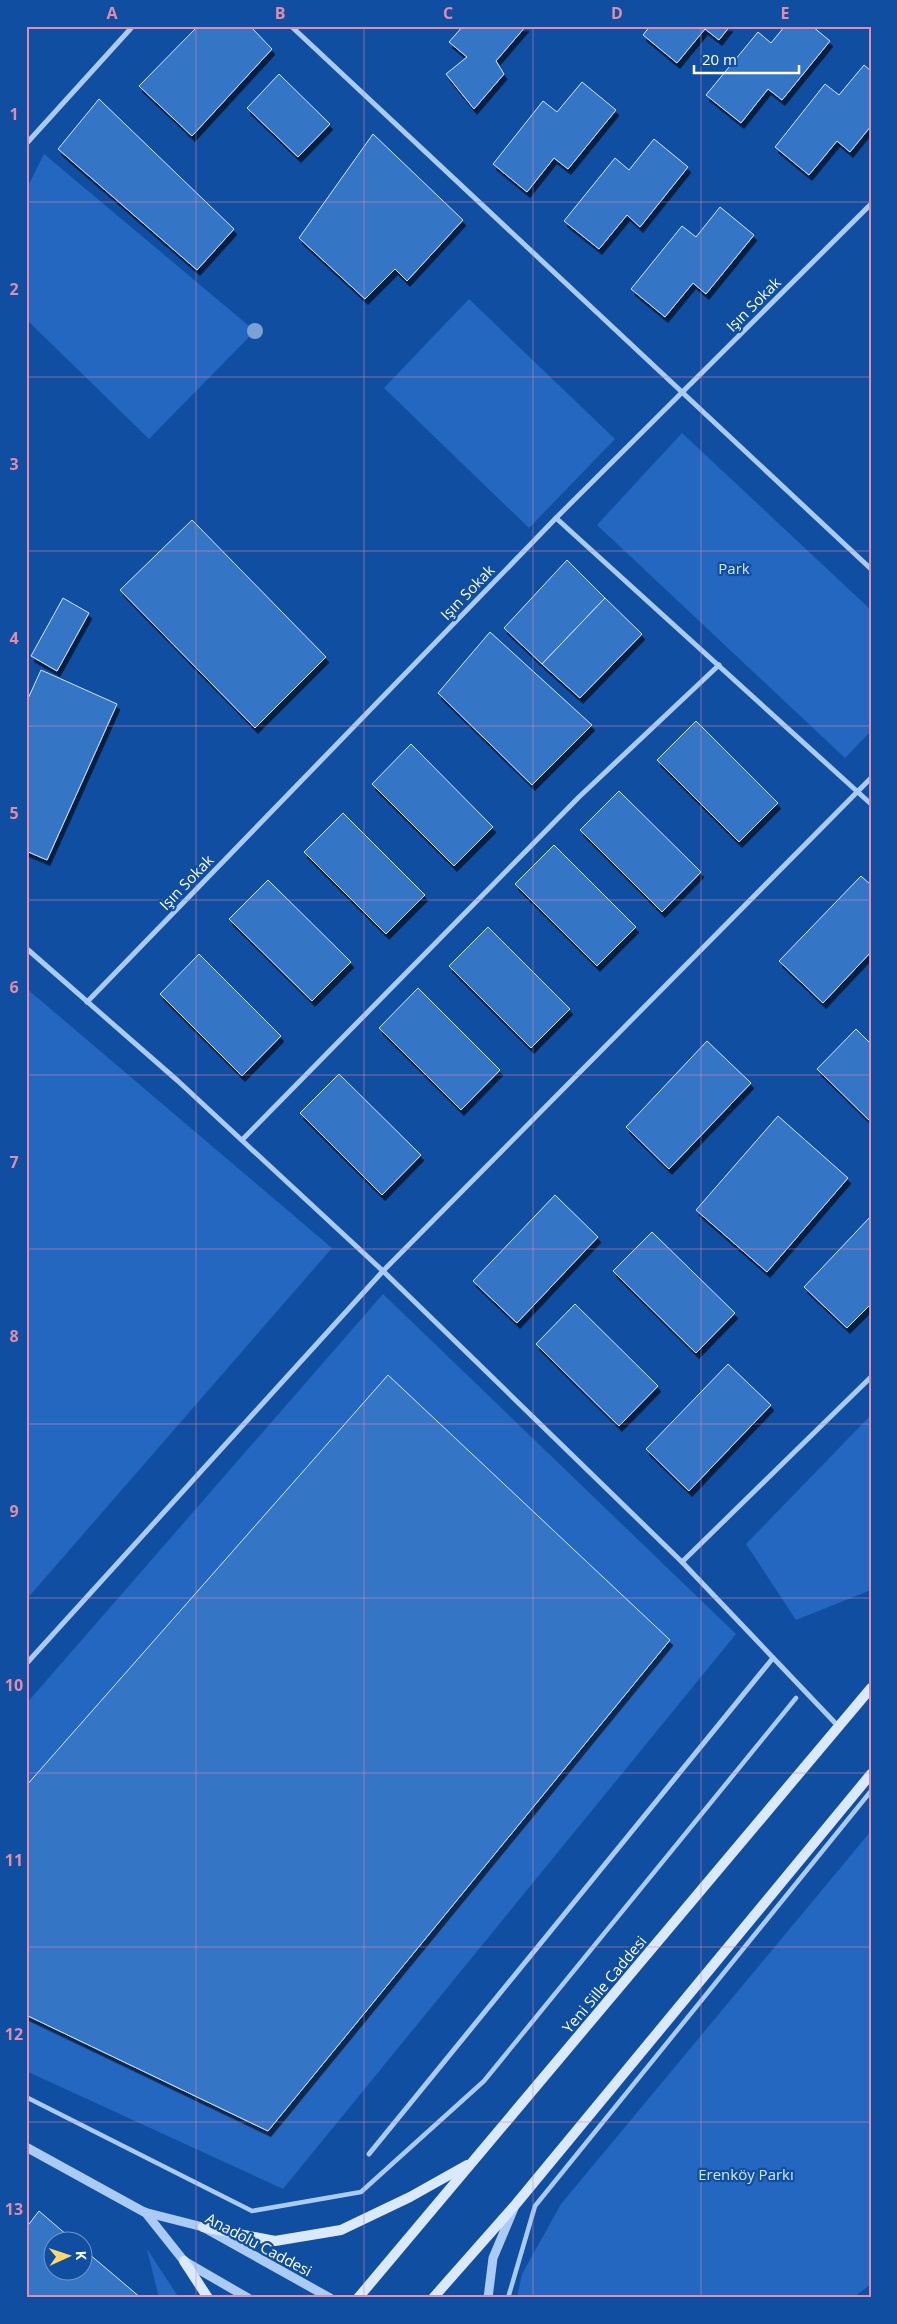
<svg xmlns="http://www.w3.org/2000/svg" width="897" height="2324" viewBox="0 0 897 2324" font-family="'Open Sans',sans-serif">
<defs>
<filter id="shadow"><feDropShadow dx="3" dy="5.5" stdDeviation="0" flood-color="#0009"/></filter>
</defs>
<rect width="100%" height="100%" fill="#104ea1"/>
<g fill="#2367c0">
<polygon points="44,154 255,331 149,439 26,319 26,190"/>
<polygon points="469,299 615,439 529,528 384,388"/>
<polygon points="682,433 871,610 871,731 845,758 597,525"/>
<polygon points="26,988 332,1248 26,1600"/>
<polygon points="383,1294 736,1634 283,2189 26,2071 26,1704"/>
<polygon points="871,1415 871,1590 796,1620 746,1544"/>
<polygon points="871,1831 871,2284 853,2298 517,2298 522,2274 561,2204"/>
<polygon points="147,2249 179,2298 159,2298"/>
</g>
<g fill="#3474c6" stroke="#d2e6fe" filter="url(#shadow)">
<polygon points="198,26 250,26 272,49 192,136 139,86"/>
<polygon points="463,26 526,26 496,61 504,74 474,109 446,74 467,57 449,42"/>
<polygon points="650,26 730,26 719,40 705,29 677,63 643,35"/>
<polygon points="785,26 812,26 830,41 782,100 768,89 741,123 706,95 758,32 771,43"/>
<polygon points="864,65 871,71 871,126 850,152 837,141 809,175 775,147 825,84 839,95"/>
<polygon points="279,74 330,124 298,157 247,108"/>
<polygon points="582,82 616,110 568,169 554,158 527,192 493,164 543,101 557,112"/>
<polygon points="99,99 234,229 197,270 58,149"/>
<polygon points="373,134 463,220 407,281 395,269 365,299 299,238"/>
<polygon points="654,139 688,167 640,227 627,215 599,249 564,221 615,158 629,170"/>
<polygon points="720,207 754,235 706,294 693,283 665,317 631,289 682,226 696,237"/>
<polygon points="192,520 326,657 255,728 120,590"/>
<polygon points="567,560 605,598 542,664 504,628"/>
<polygon points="63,598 89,613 57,671 31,656"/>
<polygon points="605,598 642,634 580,698 542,664"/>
<polygon points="490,632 592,725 532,785 438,693"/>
<polygon points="41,670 117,704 47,860 26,851 26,703"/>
<polygon points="696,721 778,803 739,842 657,760"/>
<polygon points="411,744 493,827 454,866 372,784"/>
<polygon points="619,791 701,872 662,912 580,830"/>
<polygon points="343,813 425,895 386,934 304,852"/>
<polygon points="554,845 636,927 597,966 515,884"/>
<polygon points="861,876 871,885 871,952 823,1003 779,961"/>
<polygon points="268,880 351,962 312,1001 229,919"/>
<polygon points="488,927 570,1009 531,1048 449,966"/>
<polygon points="199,954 281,1036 242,1076 160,994"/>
<polygon points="418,988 500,1070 461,1110 379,1028"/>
<polygon points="856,1029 871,1044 871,1122 817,1069"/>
<polygon points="707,1041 751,1083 669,1169 626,1127"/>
<polygon points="339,1074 421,1155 382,1195 300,1113"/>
<polygon points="778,1116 848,1178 767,1272 696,1210"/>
<polygon points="555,1195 598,1237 517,1323 473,1281"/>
<polygon points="871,1216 871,1304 847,1328 804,1287"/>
<polygon points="652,1232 735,1313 696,1353 613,1271"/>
<polygon points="575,1304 658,1386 619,1426 536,1344"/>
<polygon points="728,1364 771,1405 689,1491 646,1449"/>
<polygon points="388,1375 670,1640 268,2131 26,2015 26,1786"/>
<polygon points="39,2211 75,2242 52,2242 52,2272 82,2272 82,2248 141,2298 26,2298 26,2228"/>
</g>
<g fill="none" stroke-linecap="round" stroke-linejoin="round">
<g stroke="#a9cbf6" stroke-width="4.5">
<polyline points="26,2097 252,2211 361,2192 484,2081 796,1698"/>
<polyline points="508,2298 535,2206 871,1791"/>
</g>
<g stroke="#a9cbf6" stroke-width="5">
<polyline points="291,26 871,569"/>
<polyline points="26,144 133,26"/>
<polyline points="556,518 871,804"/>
<polyline points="26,948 178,1081 383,1271 682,1562 839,1727"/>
<polyline points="87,1002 556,518 871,204"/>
<polyline points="242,1140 579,797 719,665"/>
<polyline points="682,1562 871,1377"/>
<polyline points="26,1664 383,1271 871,778"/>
<polyline points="369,2154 773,1658"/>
</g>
<g stroke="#a9cbf6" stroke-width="9">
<polyline points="26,2147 144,2212 203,2227 330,2298"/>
<polyline points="145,2212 184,2261 248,2298"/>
<polyline points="488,2298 493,2258 514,2208"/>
</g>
<g stroke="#dae9fe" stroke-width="10">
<polyline points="203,2227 275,2241 341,2230 410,2197 467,2165"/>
<polyline points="184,2261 208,2298"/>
<polyline points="358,2298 871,1688"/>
<polyline points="433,2298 516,2204 871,1774"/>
</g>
</g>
<circle fill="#7ba2d4" cx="255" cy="331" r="8"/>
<path fill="none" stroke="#e08cad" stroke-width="1" stroke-opacity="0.55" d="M196,26V2298M364,26V2298M533,26V2298M701,26V2298M26,202H871M26,377H871M26,551H871M26,726H871M26,900H871M26,1075H871M26,1249H871M26,1424H871M26,1598H871M26,1773H871M26,1947H871M26,2122H871"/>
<g text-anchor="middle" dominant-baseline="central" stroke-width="4.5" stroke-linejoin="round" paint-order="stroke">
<g font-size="15" fill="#fff" stroke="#104ea1">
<text transform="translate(753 304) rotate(-45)">Işın Sokak</text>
<text transform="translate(467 592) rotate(-46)">Işın Sokak</text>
<text transform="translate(186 882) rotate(-46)">Işın Sokak</text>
<text transform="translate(604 1984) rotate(-50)">Yeni Sille Caddesi</text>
<text transform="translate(259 2244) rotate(28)">Anadolu Caddesi</text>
</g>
<g font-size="15" fill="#d2e6fe" stroke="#104ea1">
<text x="734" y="568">Park</text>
<text x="746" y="2174">Erenköy Parkı</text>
</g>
</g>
<rect width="897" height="2324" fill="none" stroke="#104ea1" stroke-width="55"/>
<g transform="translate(68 2256) rotate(87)"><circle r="24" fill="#104ea1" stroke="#7095c7"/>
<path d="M0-4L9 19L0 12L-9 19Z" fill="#ffd76e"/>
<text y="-8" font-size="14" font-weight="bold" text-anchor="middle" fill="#ffffff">K</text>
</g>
<path d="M694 65v8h105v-8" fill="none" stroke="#ffffff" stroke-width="2.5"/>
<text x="702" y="65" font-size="15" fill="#ffffff" stroke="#104ea1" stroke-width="4" paint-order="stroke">20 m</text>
<rect x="28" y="28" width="842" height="2268" fill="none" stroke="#e08cad" stroke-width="2"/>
<g font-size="16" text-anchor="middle" font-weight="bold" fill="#e08cad">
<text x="112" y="19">A</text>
<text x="280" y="19">B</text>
<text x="448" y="19">C</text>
<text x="617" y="19">D</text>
<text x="785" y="19">E</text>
<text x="14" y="120">1</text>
<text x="14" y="295">2</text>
<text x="14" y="470">3</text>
<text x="14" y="644">4</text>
<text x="14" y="819">5</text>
<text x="14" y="993">6</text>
<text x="14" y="1168">7</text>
<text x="14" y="1342">8</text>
<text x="14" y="1517">9</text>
<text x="14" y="1691">10</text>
<text x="14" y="1866">11</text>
<text x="14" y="2040">12</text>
<text x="14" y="2215">13</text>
</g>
</svg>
